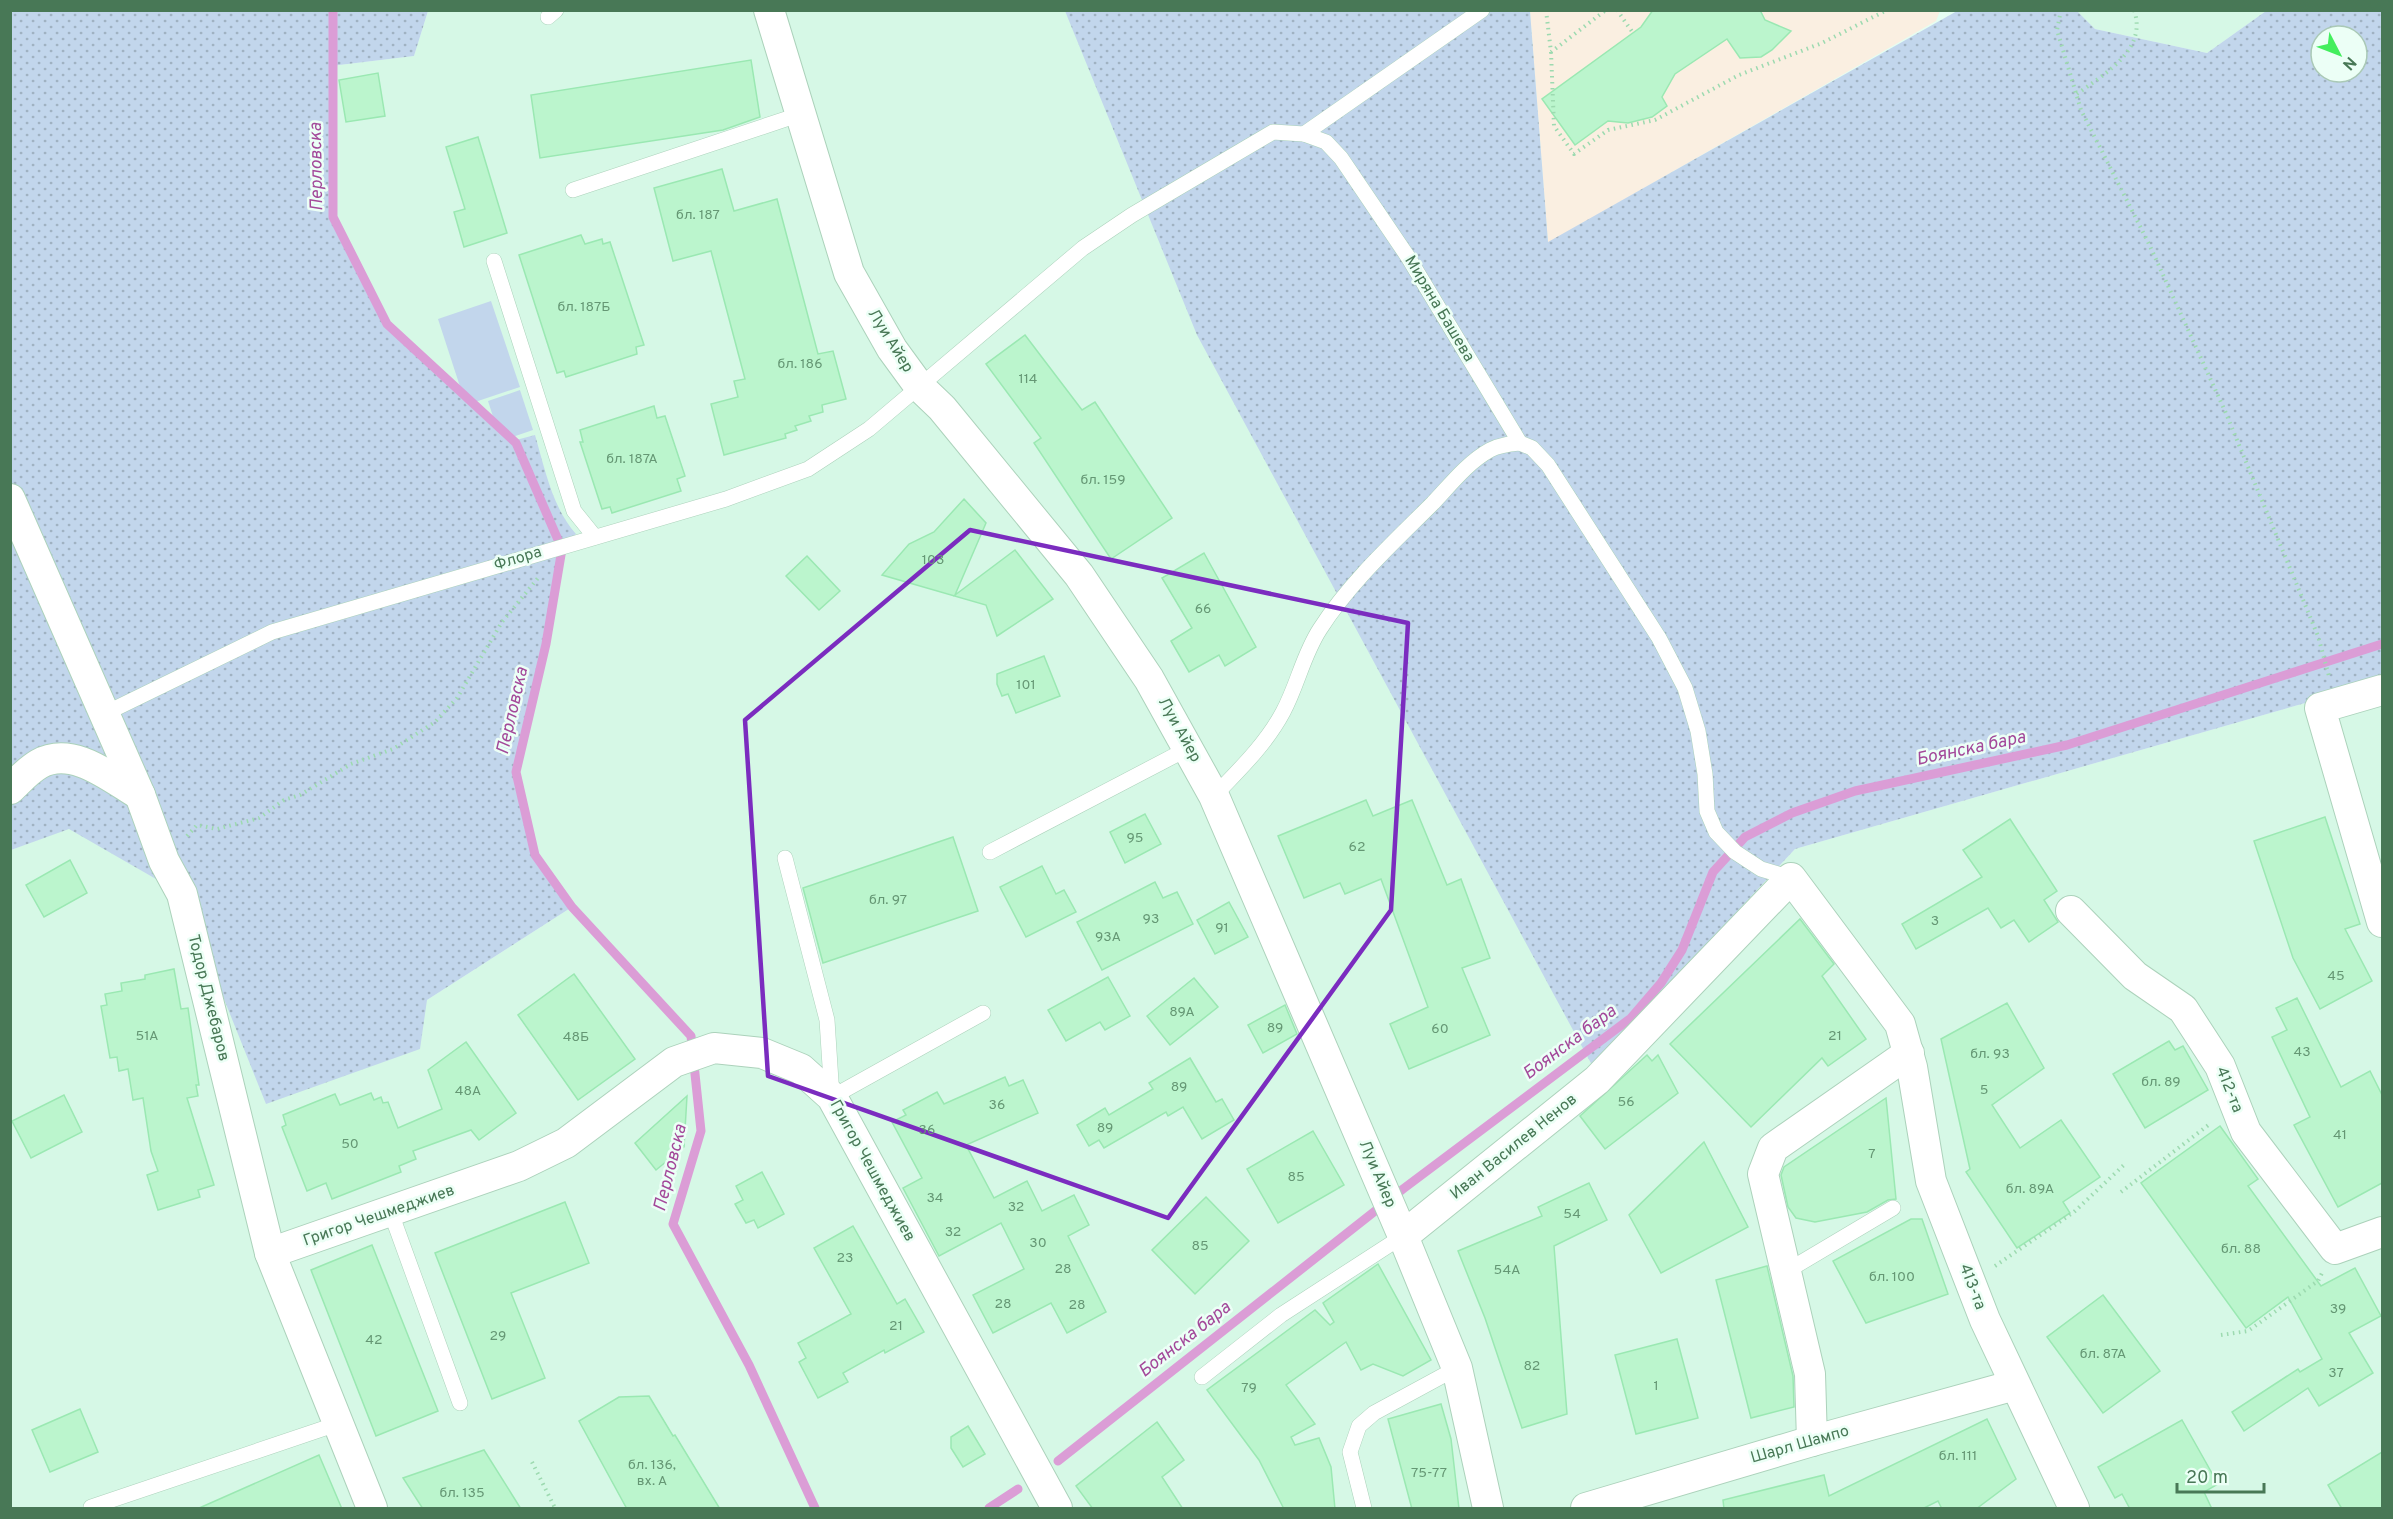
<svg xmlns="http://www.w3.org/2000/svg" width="2393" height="1519" viewBox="0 0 2393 1519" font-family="Overpass,sans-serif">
<defs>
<pattern id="grass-dots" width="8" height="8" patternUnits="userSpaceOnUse" patternTransform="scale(1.5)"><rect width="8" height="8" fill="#c2d6ec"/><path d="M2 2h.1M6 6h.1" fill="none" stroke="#a0b2c2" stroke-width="1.8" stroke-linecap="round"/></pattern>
</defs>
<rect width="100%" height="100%" fill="#e5fef2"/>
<g fill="#d6f8e6">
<polygon points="428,11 1065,11 1593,1067 1795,849 2382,681 2382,1508 11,1508 11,850 69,828 182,894 427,1000 572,907 535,855 516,772 546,644 562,549 516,443 387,324 333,217 331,66 414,56"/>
<polygon points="2077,11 2266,11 2207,53 2095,29"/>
</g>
<polygon fill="#faefe1" points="1530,11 1940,11 1936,21 1548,243"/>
<g fill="url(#grass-dots)" fill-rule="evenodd">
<polygon points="11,11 428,11 414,56 331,66 333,217 387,324 516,443 562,549 546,644 516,772 535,855 572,907 427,1000 420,1049 266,1104 182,894 69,829 11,850"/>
<path d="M1065,11H1530L1548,242L1957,11H2077L2095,29L2207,53L2266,11H2382V681L1795,849L1593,1067L1197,335ZM2321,36H2357V72H2321Z"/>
<path d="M535,435C545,469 552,507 576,534L562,545L516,440Z"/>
</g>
<g fill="#c2d6ec">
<polygon points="491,301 520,387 466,405 438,319"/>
<polygon points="520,390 533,430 501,441 488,401"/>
</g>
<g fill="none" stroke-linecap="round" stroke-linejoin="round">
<g stroke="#db9dd6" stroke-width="9">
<polyline points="333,10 333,217 387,324 516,443 562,549 546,644 516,772 535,855 572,907 691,1036 701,1131 673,1224 749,1365 815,1508"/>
<polyline points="1058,1461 1403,1189 1631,1018 1661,983 1682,950 1713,872 1745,837 1792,813 1855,791 2067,745 2382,644"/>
<polyline points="989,1508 1018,1489"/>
</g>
</g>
<g fill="#bbf5cd" stroke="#9ae8b2" stroke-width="1.5">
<polygon points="1653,10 1760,10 1765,20 1791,31 1772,50 1761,57 1740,58 1727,39 1675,74 1662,97 1667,106 1652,117 1628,123 1608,121 1575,145 1542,99 1641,27"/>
<polygon points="751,60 760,117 723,130 540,158 531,95"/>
<polygon points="378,73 385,116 346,122 339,80"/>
<polygon points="478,137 507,233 464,247 454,212 465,209 446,147"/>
<polygon points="722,169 734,211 777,199 818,354 833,351 846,399 822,405 823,412 809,416 811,421 795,426 797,430 785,434 786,438 724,455 711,404 738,397 734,381 745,379 711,251 673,261 654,188"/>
<polygon points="581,235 585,244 602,239 603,244 610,242 644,345 636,347 637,354 566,377 564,371 557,373 519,255"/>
<polygon points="1025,335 1082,410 1095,402 1172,518 1111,559 1034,443 1041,438 986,364"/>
<polygon points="654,406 657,418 665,416 685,476 677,479 681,491 612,513 610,507 602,509 580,442 583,442 580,430"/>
<polygon points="964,499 986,523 955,595 1015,550 1053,599 997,636 986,605 882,575 909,544 934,532"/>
<polygon points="1204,553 1256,647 1225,666 1219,655 1189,672 1171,641 1192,628 1162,578"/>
<polygon points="807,556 840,591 819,610 786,576"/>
<polygon points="1044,656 1060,696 1016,713 1008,694 1002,696 997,684 997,674"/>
<polygon points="1366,800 1373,816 1412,800 1447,885 1461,879 1490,958 1462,968 1490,1035 1409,1069 1390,1024 1428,1007 1381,879 1345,894 1340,883 1304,898 1278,836"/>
<polygon points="1145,814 1161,844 1125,863 1110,832"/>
<polygon points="2325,817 2360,924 2345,929 2372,981 2320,1009 2293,958 2254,841"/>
<polygon points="2010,819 2057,891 2044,900 2058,922 2029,942 2014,920 2001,928 1988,908 1916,949 1902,924 1982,877 1963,850"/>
<polygon points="953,837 978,911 823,963 803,888"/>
<polygon points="70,860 87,893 44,917 26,885"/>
<polygon points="1042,866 1056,894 1064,890 1076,912 1026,937 1000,887"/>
<polygon points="1155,882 1163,898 1177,892 1193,924 1102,970 1077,922"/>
<polygon points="1229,902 1248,937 1215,954 1197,920"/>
<polygon points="1800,919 1834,964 1822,976 1866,1039 1828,1066 1822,1058 1751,1127 1670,1044"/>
<polygon points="174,969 181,1009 188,1008 199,1085 196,1085 198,1096 187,1098 214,1185 198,1190 200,1197 158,1210 147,1175 158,1171 151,1151 143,1098 133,1100 128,1069 119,1071 117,1057 110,1058 101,1006 107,1005 105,994 122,991 121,983 145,979 145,975"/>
<polygon points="574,974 635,1059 578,1100 518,1015"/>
<polygon points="1108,977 1130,1016 1105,1030 1100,1022 1066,1041 1048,1010"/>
<polygon points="1194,978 1218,1007 1170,1045 1147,1016"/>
<polygon points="2297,998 2341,1087 2370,1071 2382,1095 2382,1183 2338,1207 2294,1125 2310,1117 2272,1037 2287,1030 2276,1008"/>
<polygon points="2007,1003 2044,1068 1992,1105 2020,1148 2061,1120 2100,1177 2063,1202 2070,1213 2017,1248 1966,1172 1970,1169 1941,1039"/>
<polygon points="1285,1005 1297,1034 1263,1053 1248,1025"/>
<polygon points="2169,1041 2175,1050 2183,1046 2208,1090 2145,1128 2113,1074"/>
<polygon points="466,1042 516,1113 479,1140 471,1130 413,1151 416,1159 399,1166 401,1172 332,1199 326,1183 307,1191 282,1127 286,1125 283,1115 335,1094 340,1105 371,1093 374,1100 381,1097 383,1103 388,1102 398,1128 442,1109 428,1070"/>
<polygon points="1647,1055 1652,1061 1658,1055 1678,1093 1605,1149 1580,1116"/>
<polygon points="1190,1058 1216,1102 1222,1099 1234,1120 1202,1139 1183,1107 1168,1116 1166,1112 1104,1148 1099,1140 1089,1146 1077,1125 1105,1108 1109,1115 1153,1089 1149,1083"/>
<polygon points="1005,1077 1009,1086 1023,1080 1038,1113 966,1145 994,1198 1027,1181 1042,1211 1074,1195 1089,1225 1068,1236 1106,1312 1067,1333 1051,1303 993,1333 973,1295 1024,1269 1001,1223 939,1256 903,1188 922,1178 892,1122 906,1115 903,1110 937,1092 944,1104"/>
<polygon points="64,1095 82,1132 31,1158 12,1121"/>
<polygon points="687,1096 684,1147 656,1170 635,1143"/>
<polygon points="1886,1098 1896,1199 1888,1200 1867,1212 1815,1222 1796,1218 1788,1207 1781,1175 1784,1167"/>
<polygon points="2220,1126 2258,1179 2248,1186 2321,1286 2355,1268 2381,1316 2349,1333 2373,1373 2319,1406 2308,1388 2244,1431 2232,1412 2298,1369 2300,1372 2322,1359 2288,1297 2246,1328 2141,1183"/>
<polygon points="1313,1131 1344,1185 1278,1223 1247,1169"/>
<polygon points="1704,1142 1748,1227 1661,1273 1629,1215"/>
<polygon points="762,1172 784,1214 758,1228 754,1220 746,1223 735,1204 743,1200 736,1186"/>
<polygon points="1589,1183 1607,1220 1554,1246 1567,1414 1522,1428 1485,1318 1458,1251 1542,1216 1538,1207"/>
<polygon points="1206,1197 1249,1241 1195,1294 1152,1250"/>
<polygon points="565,1202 589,1263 511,1293 545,1378 492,1399 435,1253"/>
<polygon points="1911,1219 1922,1219 1948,1294 1866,1323 1833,1261"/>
<polygon points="853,1226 897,1304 905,1299 924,1332 885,1353 884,1350 843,1373 848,1382 818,1398 799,1362 806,1358 798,1343 851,1314 814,1248"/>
<polygon points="372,1245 438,1411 376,1436 311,1270"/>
<polygon points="1378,1264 1431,1360 1403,1376 1373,1364 1361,1370 1346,1342 1286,1385 1315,1424 1291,1437 1295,1445 1319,1438 1331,1467 1335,1509 1284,1509 1259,1460 1207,1390 1315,1310 1330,1325 1334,1322 1323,1303"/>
<polygon points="1767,1266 1793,1376 1794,1407 1751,1418 1716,1280"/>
<polygon points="2103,1295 2160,1371 2103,1413 2047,1337"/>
<polygon points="1677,1339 1698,1418 1636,1434 1615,1355"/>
<polygon points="649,1396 673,1436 675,1435 720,1509 627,1509 579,1421 619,1397"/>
<polygon points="1441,1404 1451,1439 1459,1509 1412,1509 1388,1419"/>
<polygon points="80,1409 98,1452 50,1472 32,1430"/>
<polygon points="1987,1419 2016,1479 1976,1509 1942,1509 1938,1501 1922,1509 1724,1509 1723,1500 1824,1475 1829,1496"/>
<polygon points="2182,1420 2218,1484 2204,1492 2212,1509 2130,1509 2122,1494 2115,1498 2098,1467"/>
<polygon points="1157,1422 1184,1460 1162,1477 1183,1509 1093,1509 1076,1486"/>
<polygon points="968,1426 985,1454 963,1467 951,1448 951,1437"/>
<polygon points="484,1450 521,1509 423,1509 403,1478"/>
<polygon points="2382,1452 2382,1509 2342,1509 2328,1485"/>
<polygon points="319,1455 342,1509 197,1509"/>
</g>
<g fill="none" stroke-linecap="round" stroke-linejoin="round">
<g stroke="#acd2bb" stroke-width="16">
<g id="service">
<polyline points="548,17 556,10"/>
<polyline points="1304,134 1482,10"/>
<polyline points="573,190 801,114"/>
<polyline points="494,261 574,511 595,537"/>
<polyline points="104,714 272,632 726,499 808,469 869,429 1083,248 1132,215 1273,132 1304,134 1326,142 1341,158 1408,257 1520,443 1532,448 1548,465 1659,638 1685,688 1698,731 1705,774 1707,811 1716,832 1735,852 1761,869 1791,878"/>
<path d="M1214,796C1239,770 1266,744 1283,712C1298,684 1303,655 1320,629C1350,582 1394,542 1433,503C1450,485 1468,462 1490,450C1499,445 1510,444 1520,443"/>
<polyline points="990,852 1189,748"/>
<polyline points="785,858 827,1020 832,1097 983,1013"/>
<polyline points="391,1213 460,1403"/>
<polyline points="1787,1271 1893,1208"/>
<polyline points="1202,1377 1281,1315 1403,1236"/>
<polyline points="91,1507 337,1424"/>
<polyline points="1364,1508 1350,1452 1359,1426 1374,1413 1457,1368"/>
</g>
</g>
<g stroke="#acd2bb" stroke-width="32">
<g id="minor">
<polyline points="769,10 849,273 892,349 919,386 942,408 1079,575 1149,679 1214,796 1403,1236 1457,1368 1488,1508"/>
<polyline points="10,499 140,795 164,861 182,894 270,1253 372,1508"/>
<polyline points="2382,690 2320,708 2382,922"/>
<path d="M10,789C20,780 27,771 39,764C73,745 111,778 140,795"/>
<polyline points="2071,911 2135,976 2183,1009 2220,1066 2246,1132 2335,1249 2382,1232"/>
<polyline points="1403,1236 1597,1080 1791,878 1900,1024 1912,1067 1931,1181 1985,1320 2074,1508"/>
<polyline points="270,1253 519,1166 566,1143 674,1062 714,1048 762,1053 801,1069 832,1097 1057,1508"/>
<polyline points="1812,1441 1810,1374 1763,1174 1773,1148 1909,1053"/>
<polyline points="1586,1508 1812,1441 2015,1385"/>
</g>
</g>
<g stroke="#9ddab0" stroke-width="4" stroke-dasharray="1.5 4.5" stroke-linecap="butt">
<polyline points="1546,10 1551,52 1606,10"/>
<polyline points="1617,10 1633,33"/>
<polyline points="2061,10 2057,30 2081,110 2149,244 2225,411 2318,636 2329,676"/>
<polyline points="1551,52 1554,126 1574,154 1608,130 1655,120 1739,75 1822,43 1887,10"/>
<path d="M2077,94C2104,74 2148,50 2134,10"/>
<polyline points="187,836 197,825 217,829 259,818 284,800 300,795 351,764 393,749 435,722 457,698 502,622 538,578"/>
<polyline points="2121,1192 2211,1123"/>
<polyline points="1995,1266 2074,1212 2126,1163"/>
<polyline points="2221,1335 2248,1331 2318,1281 2322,1273"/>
<polyline points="532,1462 555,1508"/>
</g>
<use href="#service" stroke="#fff" stroke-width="15"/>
<use href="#minor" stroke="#fff" stroke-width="30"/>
</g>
<path fill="none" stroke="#7b2cbf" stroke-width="4.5" stroke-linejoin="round" d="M970,530L1408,623L1391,910L1168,1218L768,1076L745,720Z"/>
<g text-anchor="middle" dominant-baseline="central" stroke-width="5" stroke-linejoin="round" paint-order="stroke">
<g font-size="14" fill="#659774">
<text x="698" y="215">бл. 187</text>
<text x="584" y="307">бл. 187Б</text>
<text x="800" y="364">бл. 186</text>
<text x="1028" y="379">114</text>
<text x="632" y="459">бл. 187А</text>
<text x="1103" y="480">бл. 159</text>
<text x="933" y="560">103</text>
<text x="1203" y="609">66</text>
<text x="1026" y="685">101</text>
<text x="1135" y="838">95</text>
<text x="1357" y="847">62</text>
<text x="888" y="900">бл. 97</text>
<text x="1151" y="919">93</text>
<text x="1935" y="921">3</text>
<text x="1222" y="928">91</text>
<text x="1108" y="937">93А</text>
<text x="2336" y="976">45</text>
<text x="1182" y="1012">89А</text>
<text x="1275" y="1028">89</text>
<text x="1440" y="1029">60</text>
<text x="147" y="1036">51А</text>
<text x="1835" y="1036">21</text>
<text x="576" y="1037">48Б</text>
<text x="2302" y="1052">43</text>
<text x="1990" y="1054">бл. 93</text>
<text x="2161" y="1082">бл. 89</text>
<text x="1179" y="1087">89</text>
<text x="1984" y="1090">5</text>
<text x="468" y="1091">48А</text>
<text x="1626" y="1102">56</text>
<text x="997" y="1105">36</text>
<text x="1105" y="1128">89</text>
<text x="927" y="1130">36</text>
<text x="2340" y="1135">41</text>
<text x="350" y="1144">50</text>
<text x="1872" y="1154">7</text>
<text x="1296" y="1177">85</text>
<text x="2030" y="1189">бл. 89А</text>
<text x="935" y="1198">34</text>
<text x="1016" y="1207">32</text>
<text x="1572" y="1214">54</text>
<text x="953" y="1232">32</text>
<text x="1038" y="1243">30</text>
<text x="1200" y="1246">85</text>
<text x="2241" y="1249">бл. 88</text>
<text x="845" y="1258">23</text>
<text x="1063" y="1269">28</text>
<text x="1507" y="1270">54А</text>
<text x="1892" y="1277">бл. 100</text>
<text x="1003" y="1304">28</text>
<text x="1077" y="1305">28</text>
<text x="2338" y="1309">39</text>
<text x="896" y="1326">21</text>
<text x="498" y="1336">29</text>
<text x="374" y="1340">42</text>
<text x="2103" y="1354">бл. 87А</text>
<text x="1532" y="1366">82</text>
<text x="2336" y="1373">37</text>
<text x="1656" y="1386">1</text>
<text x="1249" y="1388">79</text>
<text x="1958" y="1456">бл. 111</text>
<text x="652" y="1465">бл. 136,<tspan x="652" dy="16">вх. А</tspan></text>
<text x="1429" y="1473">75-77</text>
<text x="462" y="1493">бл. 135</text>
</g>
<g font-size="16" fill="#487856" stroke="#ecfff6">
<text transform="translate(1439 309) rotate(59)">Миряна Башева</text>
<text transform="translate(890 341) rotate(58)">Луи Айер</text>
<text transform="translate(518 559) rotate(-17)">Флора</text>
<text transform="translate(1179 730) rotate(61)">Луи Айер</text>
<text transform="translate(208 998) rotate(76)">Тодор Джебаров</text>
<text transform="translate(2229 1090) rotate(68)">412-та</text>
<text transform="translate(1514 1147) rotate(-39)">Иван Василев Ненов</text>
<text transform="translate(872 1171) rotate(61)">Григор Чешмеджиев</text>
<text transform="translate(1377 1174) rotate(67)">Луи Айер</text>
<text transform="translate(379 1216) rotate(-19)">Григор Чешмеджиев</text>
<text transform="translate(1972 1287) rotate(69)">413-та</text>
<text transform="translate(1800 1445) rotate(-16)">Шарл Шампо</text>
</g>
<g font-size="18" font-style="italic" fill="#a3499a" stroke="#ecfff6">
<text transform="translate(317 167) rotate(-91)">Перловска</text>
<text transform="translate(513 711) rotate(-77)">Перловска</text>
<text transform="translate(1971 749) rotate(-12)">Боянска бара</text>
<text transform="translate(1570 1043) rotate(-37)">Боянска бара</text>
<text transform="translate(671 1168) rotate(-76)">Перловска</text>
<text transform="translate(1185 1340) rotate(-38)">Боянска бара</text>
</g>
</g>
<rect width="2393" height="1519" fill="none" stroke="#487856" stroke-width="24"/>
<g transform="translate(2339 54) rotate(132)"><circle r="28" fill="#ecfff6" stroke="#aac9b6" stroke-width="1.5"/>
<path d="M0-4.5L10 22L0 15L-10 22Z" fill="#43ee5d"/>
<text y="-9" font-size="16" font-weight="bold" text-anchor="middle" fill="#487856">N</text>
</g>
<path d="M2177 1483v9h87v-9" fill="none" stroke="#487856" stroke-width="3"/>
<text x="2186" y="1483" font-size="18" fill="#487856" stroke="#ecfff6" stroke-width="4.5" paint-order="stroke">20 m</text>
</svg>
